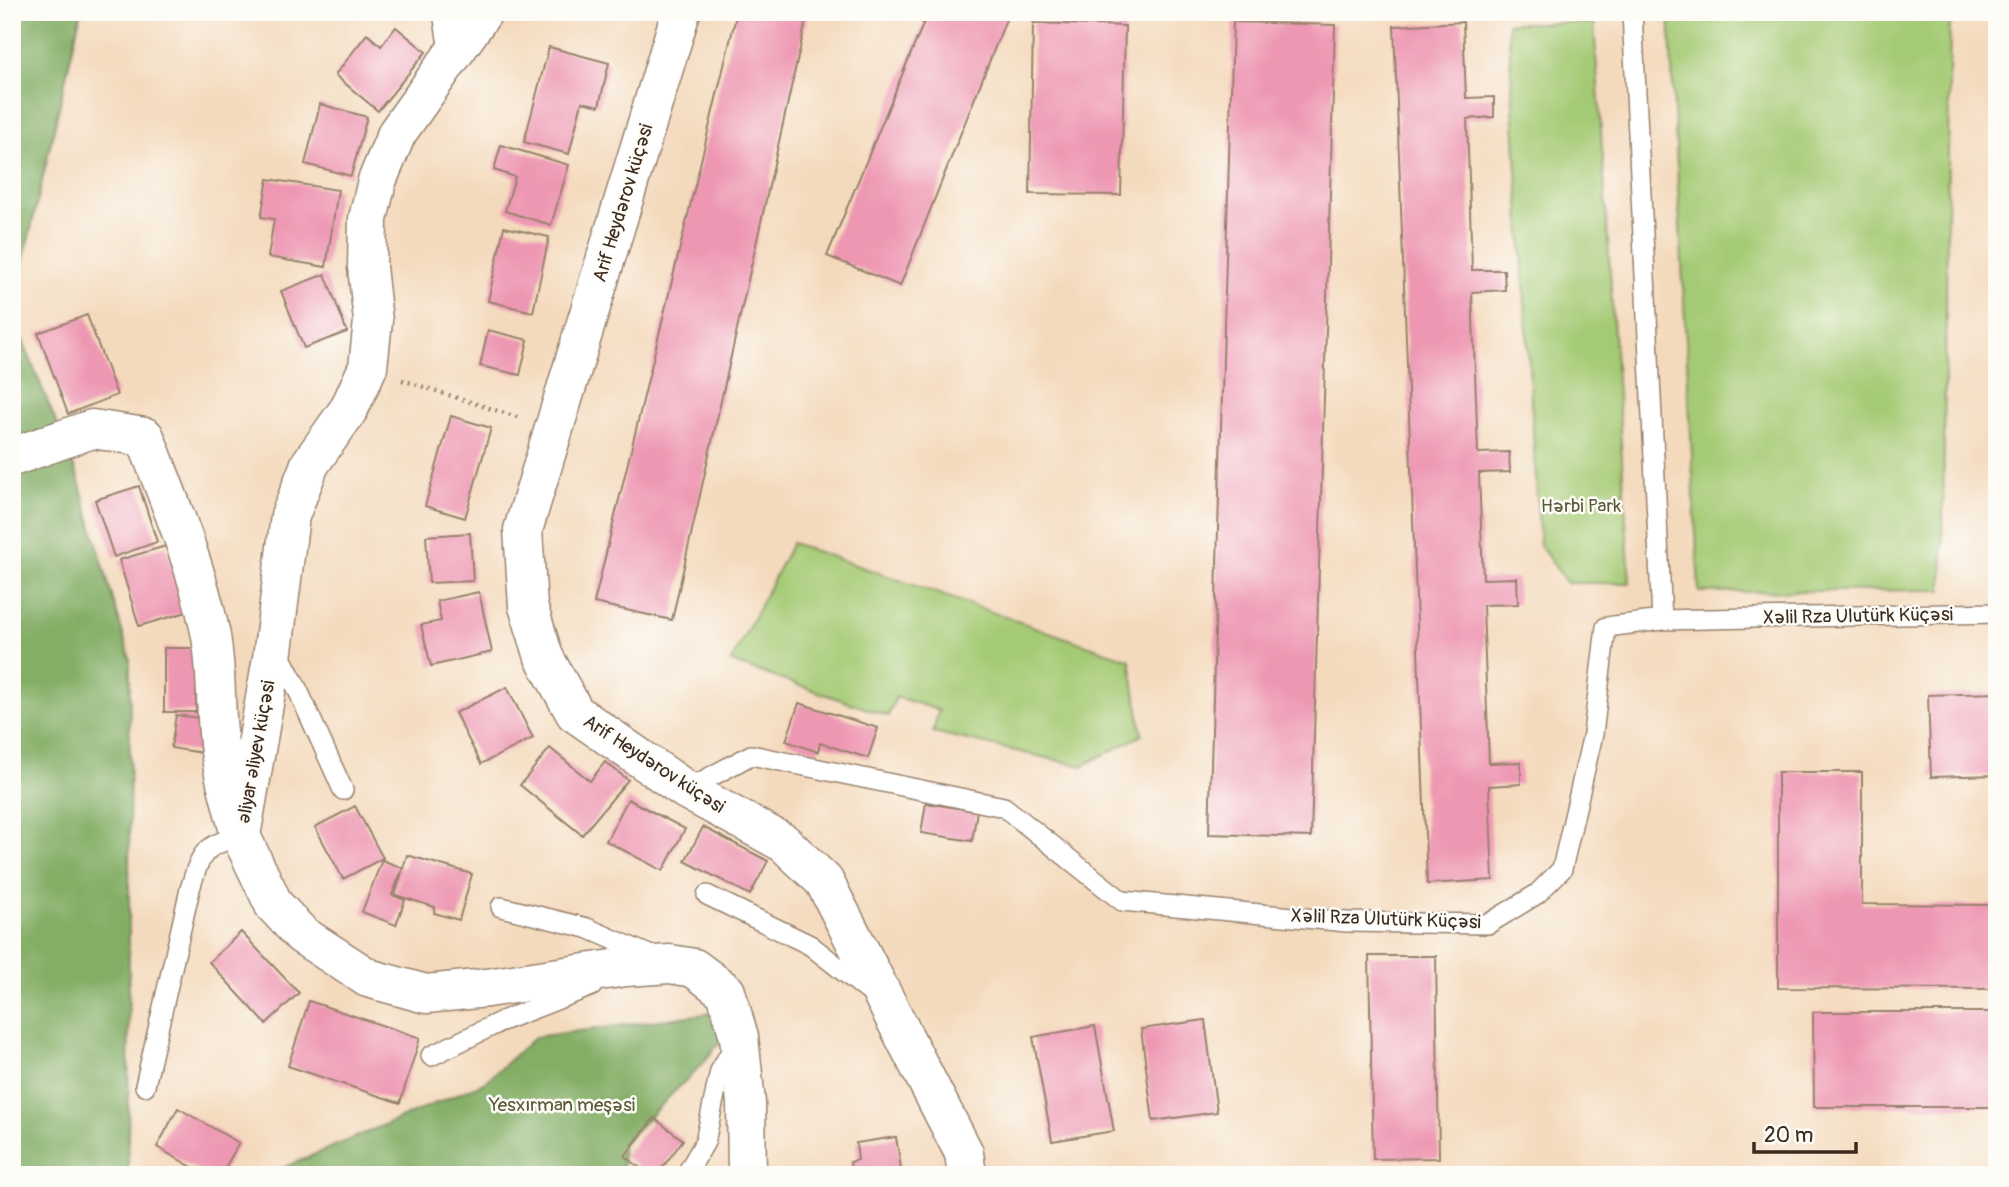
<svg xmlns="http://www.w3.org/2000/svg" width="2009" height="1187" viewBox="0 0 2009 1187" font-family="Pangolin,sans-serif">
<rect width="100%" height="100%" fill="#fdfcf7"/>
<filter id="ink" filterUnits="userSpaceOnUse"><feTurbulence type="fractalNoise" baseFrequency=".0143" numOctaves="2"/><feDisplacementMap in="SourceGraphic" scale="14" xChannelSelector="R" yChannelSelector="G"/><feConvolveMatrix kernelMatrix="1 2 1 2 8 2 1 2 1" color-interpolation-filters="sRGB"/></filter>
<filter id="wash" filterUnits="userSpaceOnUse"><feTurbulence type="fractalNoise" baseFrequency=".00686" numOctaves="4" result="noise"/><feDisplacementMap in="SourceGraphic" scale="28" xChannelSelector="R" yChannelSelector="G"/><feGaussianBlur stdDeviation="1.57" result="paint"/><feColorMatrix in="noise" values="0 0 0 0 0 0 0 0 0 0 0 0 0 0 0 0 0 1.4 0 .05"/><feComposite in="paint" operator="in"/></filter>
<g filter="url(#wash)">
<rect width="100%" height="100%" fill="#f4dabd"/>
<g fill="#a5ca74" stroke="#707a49" stroke-width="2">
<polygon points="1669,12 1950,12 1942,590 1699,592"/>
<polygon points="1508,23 1594,23 1630,583 1567,583 1540,546"/>
<polygon points="792,543 1130,660 1142,735 1082,766 933,732 939,710 896,697 888,716 731,662"/>
</g>
<g fill="#84ae66" stroke="#606c42" stroke-width="2">
<polygon points="12,12 81,12 12,311"/>
<polygon points="12,314 77,474 130,659 128,1175 12,1175"/>
<polygon points="719,1012 724,1037 702,1064 622,1144 623,1175 266,1175 484,1083 535,1037"/>
</g>
<g id="blocks">
<g fill="#ee97b2">
<polygon points="737,12 808,12 672,620 594,603"/>
<polygon points="928,12 1009,12 900,286 827,256"/>
<polygon points="1233,22 1335,25 1311,837 1209,834"/>
<polygon points="1463,22 1466,98 1494,97 1494,117 1467,119 1472,270 1504,270 1505,290 1472,292 1478,453 1509,452 1510,472 1479,473 1483,579 1517,578 1518,604 1483,605 1489,763 1521,762 1521,784 1489,786 1493,880 1427,884 1394,26"/>
<polygon points="1033,23 1125,26 1121,195 1030,194"/>
<polygon points="396,27 426,52 378,111 335,75 367,34 381,46"/>
<polygon points="549,47 609,63 599,106 582,102 569,154 524,142"/>
<polygon points="320,104 367,117 351,176 305,164"/>
<polygon points="501,145 569,165 551,225 505,211 515,177 494,170"/>
<polygon points="268,179 338,190 326,267 268,257 274,219 261,217"/>
<polygon points="504,227 549,237 533,312 488,301"/>
<polygon points="325,274 347,332 304,348 281,291"/>
<polygon points="87,315 117,395 68,414 38,333"/>
<polygon points="488,330 528,340 520,375 480,366"/>
<polygon points="451,416 491,428 465,518 425,506"/>
<polygon points="139,486 157,542 114,557 95,500"/>
<polygon points="470,533 473,581 429,583 426,536"/>
<polygon points="166,546 187,612 139,626 119,560"/>
<polygon points="479,592 492,652 431,666 421,625 441,621 437,601"/>
<polygon points="164,648 197,648 196,712 164,712"/>
<polygon points="507,687 533,738 481,764 455,713"/>
<polygon points="1997,693 1997,775 1931,777 1928,695"/>
<polygon points="799,703 878,728 868,758 820,743 818,752 786,741"/>
<polygon points="176,715 208,719 203,753 171,748"/>
<polygon points="550,748 590,781 605,762 628,780 582,835 520,785"/>
<polygon points="1778,772 1862,772 1862,904 1997,905 1997,989 1778,988"/>
<polygon points="628,799 685,829 663,871 606,841"/>
<polygon points="926,803 977,811 972,841 921,833"/>
<polygon points="355,806 383,858 343,879 315,827"/>
<polygon points="703,827 768,861 750,895 685,861"/>
<polygon points="407,855 472,874 459,920 434,913 435,907 395,895"/>
<polygon points="382,860 403,868 392,895 405,900 396,925 362,912"/>
<polygon points="241,932 299,993 266,1024 209,962"/>
<polygon points="1369,956 1436,956 1439,1158 1373,1159"/>
<polygon points="309,1001 420,1038 400,1103 288,1066"/>
<polygon points="1813,1012 1997,1012 1997,1107 1814,1107"/>
<polygon points="1205,1020 1217,1112 1153,1121 1141,1029"/>
<polygon points="1095,1026 1114,1131 1052,1141 1033,1037"/>
<polygon points="178,1108 239,1143 221,1175 206,1175 157,1147"/>
<polygon points="654,1118 683,1140 657,1175 649,1175 625,1156"/>
<polygon points="896,1137 902,1175 852,1175 850,1162 858,1160 856,1143"/>
</g>
</g>
</g>
<g filter="url(#ink)">
<use href="#blocks" fill-opacity="0" stroke="#98826e" stroke-width="2"/>
<g fill="none" stroke-linecap="round" stroke-linejoin="round">
<g stroke="#98826e" stroke-width="22">
<g id="service">
<polyline points="443,12 450,58"/>
<polyline points="1632,12 1662,620"/>
<polyline points="278,652 297,688 343,790"/>
<polyline points="686,790 751,755 1004,807 1122,901 1347,922 1488,924 1537,894 1562,869 1593,734 1606,627 1662,620 1997,613"/>
<polyline points="707,895 810,945 871,993"/>
<polyline points="501,907 587,928 656,958"/>
<polyline points="431,1056 502,1021 592,986"/>
<path d="M145,1086L190,889C201,853 202,846 241,836"/>
<polyline points="686,1175 705,1142 720,1071 735,1044"/>
</g>
</g>
<g stroke="#98826e" stroke-width="41">
<g id="minor">
<polyline points="483,12 397,133 377,181 368,219 367,267 373,321 368,367 349,409 310,464 290,516 272,658 241,836 274,905 302,935 368,978 426,994 487,988 626,967 670,964 694,968 726,992 739,1037 746,1103 747,1175"/>
<polyline points="681,12 523,530 528,606 544,657 575,713 686,790 784,843 824,881 964,1153 967,1175"/>
<path d="M12,457L92,429L145,437C169,500 196,564 210,631C217,665 215,699 218,733C220,765 230,797 238,828"/>
</g>
</g>
<polyline stroke="#98826e" stroke-width="4.5" stroke-dasharray="2 5" stroke-linecap="butt" points="402,380 520,418"/>
<use href="#service" stroke="#fff" stroke-width="19"/>
<use href="#minor" stroke="#fff" stroke-width="38"/>
</g>
</g>
<g text-anchor="middle" dominant-baseline="central" stroke-width="5" stroke-linejoin="round" paint-order="stroke">
<g font-size="19" fill="#3b2a1e" stroke="#fdfcf7">
<text transform="translate(623 203) rotate(-73)">Arif Heydərov küçəsi</text>
<text transform="translate(1858 616) rotate(-1)">Xəlil Rza Ulutürk Küçəsi</text>
<text transform="translate(256 752) rotate(-80)">Əliyar Əliyev küçəsi</text>
<text transform="translate(654 764) rotate(33)">Arif Heydərov küçəsi</text>
<text transform="translate(1386 919) rotate(2)">Xəlil Rza Ulutürk Küçəsi</text>
</g>
<g font-size="19" fill="#5b5a38" stroke="#fdfcf7">
<text x="1581" y="506">Hərbi Park</text>
<text x="562" y="1105">Yesxırman meşəsi</text>
</g>
</g>
<rect width="2009" height="1187" fill="none" stroke="#fdfcf7" stroke-width="42"/>
<path d="M1754 1142v10h102v-10" fill="none" stroke="#3b2a1e" stroke-width="3.5"/>
<text x="1764" y="1142" font-size="21" fill="#3b2a1e" stroke="#fdfcf7" stroke-width="5" paint-order="stroke">20 m</text>
</svg>
